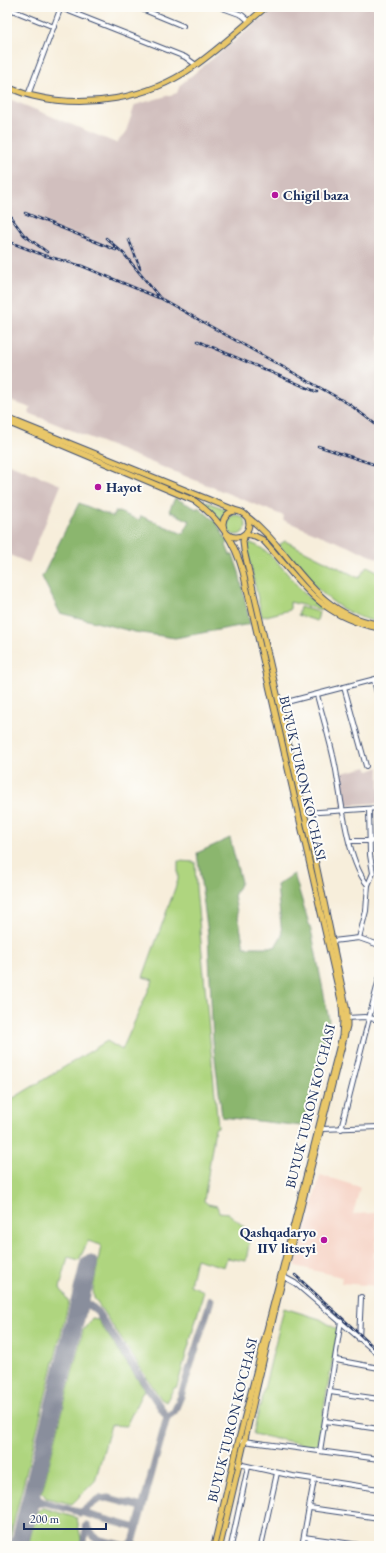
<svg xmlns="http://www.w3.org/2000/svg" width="386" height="1553" viewBox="0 0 386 1553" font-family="'EB Garamond',serif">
<rect width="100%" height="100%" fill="#fdfcf7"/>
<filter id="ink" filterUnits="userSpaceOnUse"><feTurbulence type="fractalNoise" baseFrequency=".025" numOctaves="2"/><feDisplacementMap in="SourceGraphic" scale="8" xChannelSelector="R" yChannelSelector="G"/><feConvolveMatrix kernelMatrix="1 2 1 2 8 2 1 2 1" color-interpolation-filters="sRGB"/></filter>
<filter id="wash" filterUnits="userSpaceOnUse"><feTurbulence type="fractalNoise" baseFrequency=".012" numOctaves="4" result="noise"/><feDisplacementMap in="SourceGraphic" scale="16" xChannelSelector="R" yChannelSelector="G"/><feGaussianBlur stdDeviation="0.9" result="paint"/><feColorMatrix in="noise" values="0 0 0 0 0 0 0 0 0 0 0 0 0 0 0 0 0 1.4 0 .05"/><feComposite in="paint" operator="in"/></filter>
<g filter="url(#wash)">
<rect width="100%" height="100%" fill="#f7eedb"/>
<polygon fill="#f6d2c4" points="320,1175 360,1187 353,1214 376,1213 377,1241 375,1241 376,1252 374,1252 374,1259 379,1258 377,1286 341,1283 342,1277 295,1266"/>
<g fill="#d1bfbe">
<polygon points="276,7 379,7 379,559 283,520 284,516 29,413 31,408 7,400 7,98 116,143 125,134 135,105 177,93 180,85"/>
<polygon points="7,463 61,485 29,563 7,554"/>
<polygon points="367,767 369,771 379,767 379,803 342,805 338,774"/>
</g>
<g fill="#afd57f" stroke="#65826e">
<polygon points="199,499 228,510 221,522"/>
<circle cx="236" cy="525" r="10"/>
<path d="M285,541L359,578L367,566L379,572V622C335,616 305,577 279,545Z"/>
<path d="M248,543C269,545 289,578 304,593C309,598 316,602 322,606V610L290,602V610L262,617L246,545Z"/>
<polygon points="300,607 319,612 317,621 298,615"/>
<polygon points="178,861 195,862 196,888 218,1127 215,1128 204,1201 208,1204 217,1206 219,1212 228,1213 251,1233 246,1261 227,1258 224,1267 196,1259 190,1285 204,1291 177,1387 174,1388 166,1402 161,1399 94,1298 93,1289 101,1245 88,1241 79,1260 68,1257 60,1288 69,1302 8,1546 7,1546 7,1102 107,1041 122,1050 153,980 143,977 178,880"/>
<polygon points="284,1308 320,1319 338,1330 317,1447 253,1434"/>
<polygon points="92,1319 98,1320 144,1389 126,1426 111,1425 95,1481 72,1504 46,1498 42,1492 83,1330"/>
<polygon points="44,1508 77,1518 81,1539 80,1546 28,1546 37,1511"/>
</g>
<g fill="#8bb66e" stroke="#537266">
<polygon points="175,498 197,509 198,507 216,522 227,541 228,543 226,545 230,555 233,555 239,572 250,624 175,638 135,632 60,613 42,577 79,503 113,517 116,511 139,520 141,516 183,534 190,521 169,511"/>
<polygon points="230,838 241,882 234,896 244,947 275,947 282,935 277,885 294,874 312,934 329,1020 302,1126 222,1117 213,1042 208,934 197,853"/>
</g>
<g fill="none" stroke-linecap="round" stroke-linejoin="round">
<g stroke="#898e9c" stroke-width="7">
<polyline points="76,1314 82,1308 89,1305 96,1310 167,1417"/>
<polyline points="32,1492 35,1498 43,1502 137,1528"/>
<polyline points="28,1509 32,1504 43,1503"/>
<polyline points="80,1513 99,1499 108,1498 142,1507"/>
<polyline points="87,1526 96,1539 126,1546 133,1542"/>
<polyline points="83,1546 87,1525"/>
<polyline points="132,1546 167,1417 174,1412 181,1396 211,1300"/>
</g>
<polyline stroke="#898e9c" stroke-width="18" points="19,1546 89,1264"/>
</g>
</g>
<g filter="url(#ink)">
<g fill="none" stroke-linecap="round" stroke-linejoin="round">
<g stroke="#3c4c71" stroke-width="6">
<g id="minor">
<polyline points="137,7 183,26"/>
<polyline points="220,7 242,15 249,21"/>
<polyline points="7,8 54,27"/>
<polyline points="61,8 185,57 196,65"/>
<polyline points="28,95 61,7"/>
<polyline points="374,680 379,701"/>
<polyline points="344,687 366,766"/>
<path d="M317,695C324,722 333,749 337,776C342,804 348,863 368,885"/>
<polyline points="279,704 379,678"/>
<polyline points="304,813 379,808"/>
<polyline points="350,841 379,841"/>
<polyline points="359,938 366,911 368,885 373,873 370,855 369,809"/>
<polyline points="333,941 359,938 379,945"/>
<polyline points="347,1018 365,1017 379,1020"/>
<polyline points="322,1129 379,1127"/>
<polyline points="341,1129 379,979"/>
<polyline points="282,1276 295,1283 379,1355"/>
<polyline points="359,1339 361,1297"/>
<polyline points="336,1360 379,1368"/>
<polyline points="330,1392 379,1399"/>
<polyline points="325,1421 379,1429"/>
<polyline points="243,1441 379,1459"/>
<polyline points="320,1451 341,1321"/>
<polyline points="238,1464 293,1476 379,1489"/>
<polyline points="310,1508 379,1518"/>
<polyline points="304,1537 366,1546"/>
<polyline points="231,1546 248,1467"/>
<polyline points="261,1546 277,1473"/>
<polyline points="302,1546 314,1480"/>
</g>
</g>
<g stroke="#3c4c71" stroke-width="7">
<g id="major">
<path d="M7,87C15,90 24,94 33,96C86,109 148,99 193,67C219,49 242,27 266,7"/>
<path d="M7,418L242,513C292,546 308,613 378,624"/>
<path d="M7,422L195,501C220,519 235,543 243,572L342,1005L343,1021L342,1036L238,1443L214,1546"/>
<circle cx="236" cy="524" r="13"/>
<path d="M220,1546L276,1306L347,1026V1011L316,864L244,550L243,541L245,534L255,536L263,540C301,581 318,617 379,628"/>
</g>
</g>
<use href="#minor" stroke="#fff" stroke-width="4"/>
<use href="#major" stroke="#e9c769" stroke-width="5"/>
<g stroke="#1b2f5e" stroke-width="2.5">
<g id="rail">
<polyline points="7,212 24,235 47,252"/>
<polyline points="25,213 116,250"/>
<polyline points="106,238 124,254 160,298 349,404 379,427"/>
<polyline points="129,240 140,268"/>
<polyline points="7,241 43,255 82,266 159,298"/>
<polyline points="198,341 317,392"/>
<polyline points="318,446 379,466"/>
<polyline points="378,523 379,524"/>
<polyline points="295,1275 379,1352"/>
</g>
</g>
<use href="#rail" stroke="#fdfcf7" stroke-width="1" stroke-dasharray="3" stroke-linecap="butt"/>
</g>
</g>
<g fill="#b5179e" stroke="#fdfcf7" stroke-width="1.5">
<circle cx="275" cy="195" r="4"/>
<circle cx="98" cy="487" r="4"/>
<circle cx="324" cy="1240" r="4"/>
</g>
<g text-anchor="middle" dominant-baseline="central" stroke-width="4" stroke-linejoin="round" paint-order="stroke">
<g font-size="14" font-weight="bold" fill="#1b2f5e" stroke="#fdfcf7" text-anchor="start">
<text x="283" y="195">Chigil baza</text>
<text x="106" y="487">Hayot</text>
<text x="316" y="1232" text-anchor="end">Qashqadaryo<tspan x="316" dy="16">IIV litseyi</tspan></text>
</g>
<g font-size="14" fill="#1b2f5e" stroke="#fdfcf7">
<text transform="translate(303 778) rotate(77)">BUYUK TURON KO'CHASI</text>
<text transform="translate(310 1106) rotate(-76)">BUYUK TURON KO'CHASI</text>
<text transform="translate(232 1420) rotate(-76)">BUYUK TURON KO'CHASI</text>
</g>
</g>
<rect width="386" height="1553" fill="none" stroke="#fdfcf7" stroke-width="24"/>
<path d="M24 1523v6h82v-6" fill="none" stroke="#1b2f5e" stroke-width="2"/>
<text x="30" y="1523" font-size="12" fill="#1b2f5e" stroke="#fdfcf7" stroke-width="3" paint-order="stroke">200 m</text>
</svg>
